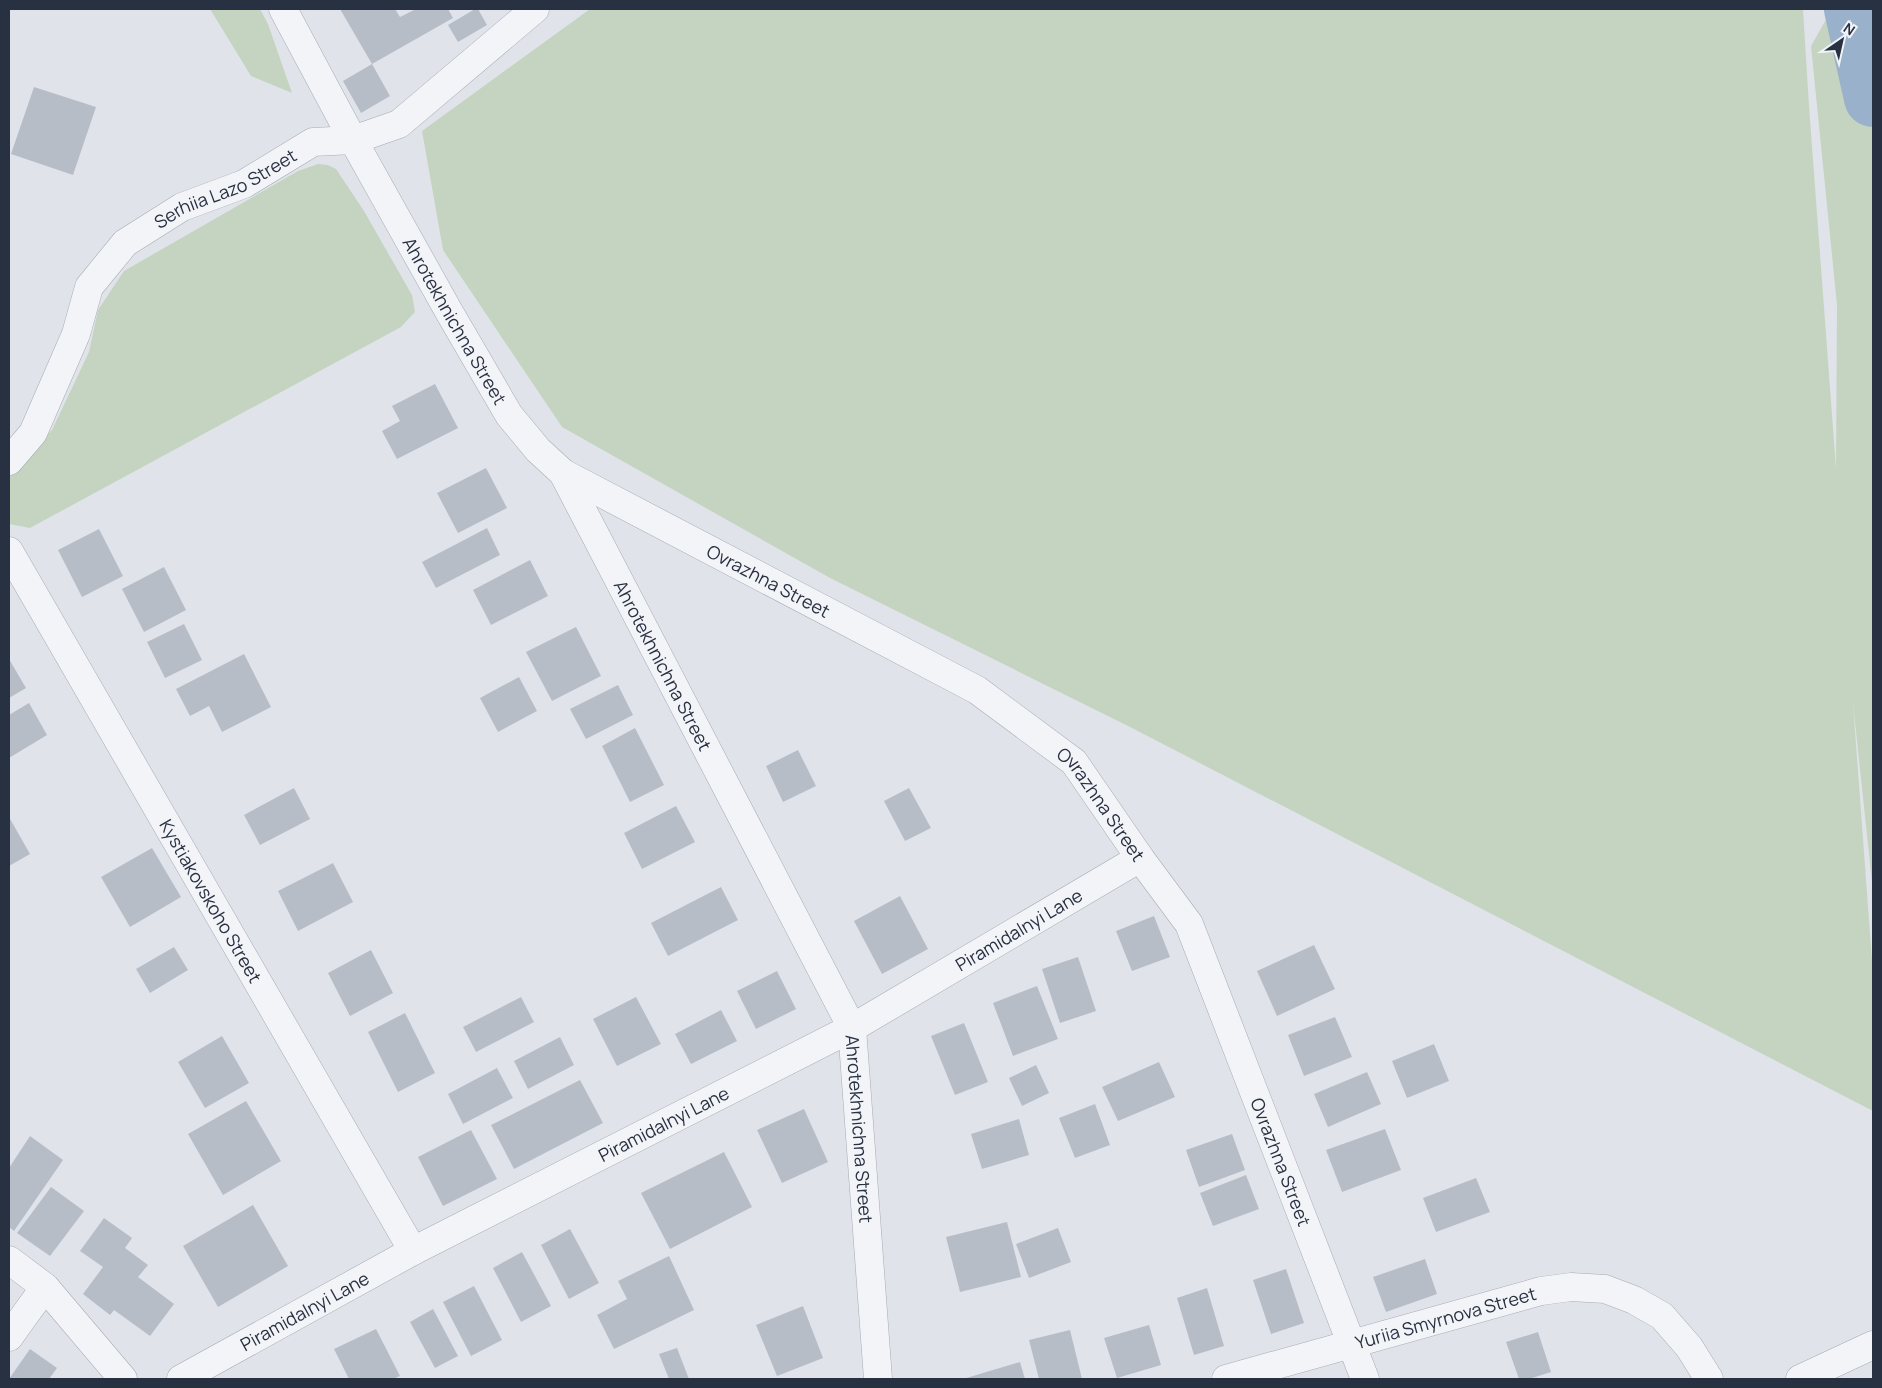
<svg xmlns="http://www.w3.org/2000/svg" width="1882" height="1388" viewBox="0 0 1882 1388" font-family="Manrope,sans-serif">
<rect width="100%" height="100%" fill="#e0e4ea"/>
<g fill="#c5d4c1">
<polygon points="210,9 260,9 268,24 292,93 251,76"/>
<polygon points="590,9 1803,9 1809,106 1836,468 1837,305 1811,46 1832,9 1873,33 1873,892 1853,703 1873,974 1873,1111 1130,727 830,578 562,427 443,250 422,131"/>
<polygon points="318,164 328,165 336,169 364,211 412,295 415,312 401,327 30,528 9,524 9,475 52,430 89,352 98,310 124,271 298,171"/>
</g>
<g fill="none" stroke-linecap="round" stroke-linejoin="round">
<polyline stroke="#9ab1cb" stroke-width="58" points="1853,9 1873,98"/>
</g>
<g fill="#b7bdc7">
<polygon points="340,9 395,9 400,17 416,9 448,9 453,18 372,64"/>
<polygon points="475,9 478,9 487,25 458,42 448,25"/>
<polygon points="372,64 390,96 361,113 343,81"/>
<polygon points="34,87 96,107 73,175 11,154"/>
<polygon points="435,384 458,428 397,459 382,431 400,421 392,406"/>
<polygon points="486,468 507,508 458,533 437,493"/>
<polygon points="487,528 500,555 436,588 422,562"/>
<polygon points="99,529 123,576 82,597 58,550"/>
<polygon points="530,560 548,596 491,625 473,590"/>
<polygon points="164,567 186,610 144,632 122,589"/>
<polygon points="184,624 202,660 165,678 147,642"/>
<polygon points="576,627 601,676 552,701 526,652"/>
<polygon points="244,654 271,707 222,732 209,706 190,716 176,689"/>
<polygon points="9,659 26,688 9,698"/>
<polygon points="519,677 537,711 498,732 480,698"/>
<polygon points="618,685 633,715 586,739 570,709"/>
<polygon points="29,703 47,735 9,758 9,715"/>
<polygon points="635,728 664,785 630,802 602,746"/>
<polygon points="798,750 816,786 783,802 766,766"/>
<polygon points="294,788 310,819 260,845 244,815"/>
<polygon points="909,788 931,828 905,841 884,801"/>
<polygon points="676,806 695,842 642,869 624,833"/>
<polygon points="9,817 30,854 9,866"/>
<polygon points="152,848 181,897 130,927 101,877"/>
<polygon points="333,863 353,902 298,931 278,891"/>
<polygon points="721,887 738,920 668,956 651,923"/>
<polygon points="900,896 928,949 882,974 854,921"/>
<polygon points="1154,916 1170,957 1132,971 1116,931"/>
<polygon points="1314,945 1335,989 1277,1016 1257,971"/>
<polygon points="174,947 188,970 150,993 136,969"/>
<polygon points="371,950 393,993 350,1016 328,973"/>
<polygon points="1078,957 1096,1011 1060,1023 1042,969"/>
<polygon points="777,971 796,1009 756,1029 737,991"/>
<polygon points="1037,986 1058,1039 1013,1056 993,1003"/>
<polygon points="521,997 534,1022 476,1052 463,1027"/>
<polygon points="636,997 661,1044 617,1066 593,1019"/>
<polygon points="721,1010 737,1041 691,1064 675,1034"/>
<polygon points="405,1013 435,1073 398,1092 368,1032"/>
<polygon points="1335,1017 1352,1057 1304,1076 1288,1035"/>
<polygon points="964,1023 988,1082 955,1095 931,1036"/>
<polygon points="222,1036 249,1083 205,1108 178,1062"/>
<polygon points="560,1037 574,1065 528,1089 514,1061"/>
<polygon points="1434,1044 1449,1081 1407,1098 1392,1061"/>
<polygon points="1159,1062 1175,1097 1118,1121 1102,1087"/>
<polygon points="1036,1065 1049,1093 1022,1106 1009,1078"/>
<polygon points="497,1068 513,1098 463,1124 448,1094"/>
<polygon points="1367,1072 1381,1104 1328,1127 1314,1094"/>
<polygon points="580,1080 603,1123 514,1169 491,1125"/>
<polygon points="246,1101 281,1161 223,1195 188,1134"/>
<polygon points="1095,1104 1110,1145 1075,1158 1059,1118"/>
<polygon points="804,1109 828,1162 782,1183 757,1130"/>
<polygon points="1019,1119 1029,1155 982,1169 971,1134"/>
<polygon points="1385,1129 1401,1170 1342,1192 1326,1150"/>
<polygon points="471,1130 497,1179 443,1206 418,1157"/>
<polygon points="1232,1134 1245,1170 1199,1187 1186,1150"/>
<polygon points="30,1136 63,1160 14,1231 9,1227 9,1168"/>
<polygon points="724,1152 752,1207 670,1249 641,1193"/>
<polygon points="1246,1175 1259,1209 1213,1226 1200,1193"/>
<polygon points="1476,1178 1490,1212 1436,1232 1423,1198"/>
<polygon points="51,1187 84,1211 50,1256 17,1233"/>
<polygon points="253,1205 288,1266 218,1307 183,1246"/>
<polygon points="104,1218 132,1238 125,1248 148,1265 138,1277 174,1304 150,1336 114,1310 110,1315 83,1294 103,1267 80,1251"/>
<polygon points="1007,1222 1021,1277 960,1292 946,1237"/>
<polygon points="1058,1228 1071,1262 1029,1278 1016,1244"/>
<polygon points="570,1229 599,1283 569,1299 541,1245"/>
<polygon points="522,1252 551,1306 521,1322 493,1268"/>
<polygon points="669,1256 694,1310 614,1349 597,1315 627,1299 618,1281"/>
<polygon points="1425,1259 1437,1294 1386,1312 1373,1277"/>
<polygon points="1286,1269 1304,1323 1271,1334 1253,1280"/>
<polygon points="474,1286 502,1340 471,1356 443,1302"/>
<polygon points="1207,1288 1224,1346 1194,1355 1177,1298"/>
<polygon points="803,1306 823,1358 777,1376 756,1325"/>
<polygon points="433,1309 458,1356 435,1368 410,1322"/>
<polygon points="1149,1325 1161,1365 1117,1378 1104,1338"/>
<polygon points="376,1329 400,1376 393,1379 349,1379 334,1349"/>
<polygon points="1070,1330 1082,1379 1039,1379 1029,1340"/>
<polygon points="1538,1332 1551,1372 1529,1379 1519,1379 1506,1342"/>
<polygon points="677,1348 689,1379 669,1379 659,1354"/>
<polygon points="30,1349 57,1368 49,1379 9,1379"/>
<polygon points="1020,1362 1025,1379 963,1379"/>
</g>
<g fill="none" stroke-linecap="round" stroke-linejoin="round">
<g stroke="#a5abb4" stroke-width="29">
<g id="minor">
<path id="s1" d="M283,9L353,140L448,310L509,415L538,450L563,473L852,1028L878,1379"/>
<path id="s2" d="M9,461L33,433L76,334L89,287L125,243L182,207L244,184L313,142L353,140L399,124L535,9"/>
<path id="s3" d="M563,473L977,690L1074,762L1140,858L1189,924L1365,1379"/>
<path id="s4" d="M9,551L413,1251"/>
<polyline points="9,1260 45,1287 123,1379"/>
<polyline points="9,1337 45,1287"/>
<path id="s5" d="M181,1379L413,1251L852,1028L1140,858"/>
<path id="s6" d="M1226,1379L1541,1291L1571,1287L1605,1289L1634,1300L1662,1316L1689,1347L1709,1379"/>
<polyline points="1800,1379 1873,1345"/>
</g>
</g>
<use href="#minor" stroke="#f3f4f8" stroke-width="28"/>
</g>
<g text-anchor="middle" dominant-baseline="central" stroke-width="4.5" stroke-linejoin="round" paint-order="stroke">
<g font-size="18" fill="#283142" stroke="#f0f3f7">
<text stroke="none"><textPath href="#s2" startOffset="365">Serhiia Lazo Street</textPath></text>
<text stroke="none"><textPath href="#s1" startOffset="356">Ahrotekhnichna Street</textPath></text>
<text stroke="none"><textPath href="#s3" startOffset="232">Ovrazhna Street</textPath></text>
<text stroke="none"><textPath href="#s1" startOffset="761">Ahrotekhnichna Street</textPath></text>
<text stroke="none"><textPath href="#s3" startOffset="638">Ovrazhna Street</textPath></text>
<text stroke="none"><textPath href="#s4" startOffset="404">Kystiakovskoho Street</textPath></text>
<text stroke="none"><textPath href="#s5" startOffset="951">Piramidalnyi Lane</textPath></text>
<text stroke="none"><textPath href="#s5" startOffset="546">Piramidalnyi Lane</textPath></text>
<text stroke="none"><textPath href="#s1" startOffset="1271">Ahrotekhnichna Street</textPath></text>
<text stroke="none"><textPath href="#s3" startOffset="1042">Ovrazhna Street</textPath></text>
<text stroke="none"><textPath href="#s5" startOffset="141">Piramidalnyi Lane</textPath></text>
<text stroke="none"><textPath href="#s6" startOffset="228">Yuriia Smyrnova Street</textPath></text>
</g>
</g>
<rect width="1882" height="1388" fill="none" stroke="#283142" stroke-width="20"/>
<g transform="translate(1842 40) rotate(34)" stroke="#f0f3f7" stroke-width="4" paint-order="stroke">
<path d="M0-4L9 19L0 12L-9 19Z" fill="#283142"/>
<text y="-8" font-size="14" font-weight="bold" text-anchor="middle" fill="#283142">N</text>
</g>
</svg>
